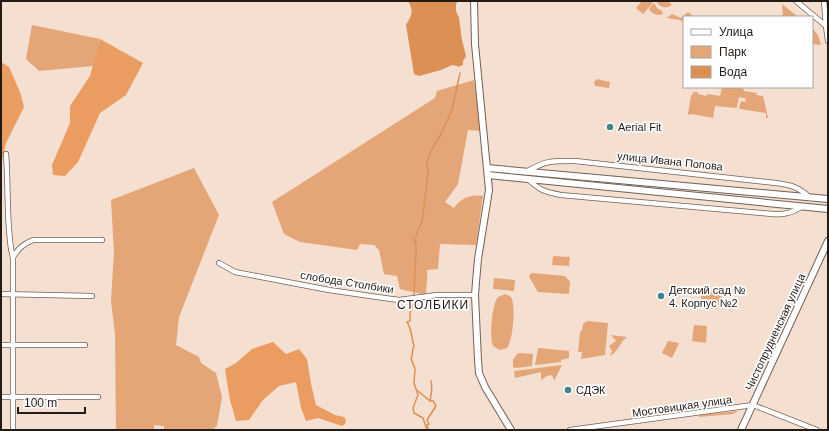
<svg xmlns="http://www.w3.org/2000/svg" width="829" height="431" viewBox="0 0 829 431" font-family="Arial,sans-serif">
<rect width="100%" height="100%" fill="#f4dfd0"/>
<g fill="#e4a577">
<polygon points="642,1 651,1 653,3 643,14 636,8"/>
<path d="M656,1H668L672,5C666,9 660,8 656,1Z"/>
<path d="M654,3L657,8L662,11L663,14C657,16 652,14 649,9Z"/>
<polygon points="782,4 798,17 783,17"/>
<polygon points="688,12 694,17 684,17 684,23 680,20 667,18 672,14 681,18"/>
<polygon points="32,25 100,39 93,66 39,71 26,59"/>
<polygon points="812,28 818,35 821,45 812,44"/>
<polygon points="597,79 610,82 609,88 595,86 594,82"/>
<path d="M474,80L481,131L468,130L458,184L445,202L454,208C461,198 471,194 483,196L476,245L440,244L438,269L427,270C428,278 426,287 426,295L400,289L397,276L384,274L379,250L374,245L360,244L357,250L300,242L284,234L272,202L435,98L437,91Z"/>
<polygon points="722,87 743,88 744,91 757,93 756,95 763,96 768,118 766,118 766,113 740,109 739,108 741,101 745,102 746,99 739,97 737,107 735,108 715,106 713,118 692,114 689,115 688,114 691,96 694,92 698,92 698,94 707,96 707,94 720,96"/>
<polygon points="194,168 219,215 179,317 176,345 199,357 201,363 216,373 222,397 217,426 212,430 164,430 164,426 154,425 154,430 116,430 115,334 111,301 114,252 111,200"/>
<polygon points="553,256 570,257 569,266 552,265"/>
<polygon points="532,273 565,276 570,282 569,294 538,292 529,277 530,274"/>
<polygon points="494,278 515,280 514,291 493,289"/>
<polygon points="702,290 722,292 721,300 717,309 700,307"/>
<path d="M505,294L511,297C516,305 513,341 507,348L500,350L493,346C489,338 492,303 498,297Z"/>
<polygon points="587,321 608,323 605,355 581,359 582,352 578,352 580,332 582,330 583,324"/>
<polygon points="694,325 707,326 706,343 692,341"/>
<path d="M611,335L627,337C620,342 618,352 610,356L612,351L609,346L616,341Z"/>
<polygon points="668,341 679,343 672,358 662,353"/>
<polygon points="538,348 569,351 569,358 561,360 561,362 535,365"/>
<polygon points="518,353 533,354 532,366 516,368 513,367 513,360"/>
<polygon points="562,365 555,379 554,380 552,375 547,376 541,380 541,372 515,378 514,371"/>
<polygon points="738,411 733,414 699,417 700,415"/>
</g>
<g fill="#eb9c60">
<polygon points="100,39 143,63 126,95 100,113 78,162 65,176 53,175 52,165 70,123 70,106 90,76"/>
<polygon points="1,62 9,67 20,92 24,107 6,143 1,165 1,179"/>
<polygon points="273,342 286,354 299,349 307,359 311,384 316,405 335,415 344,417 346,420 345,424 342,426 318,418 306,421 301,408 296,382 279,386 263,400 249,420 236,421 230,400 225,369 236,363 252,349"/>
</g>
<path fill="#dd9053" d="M408,1H458L456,4V11L459,18L462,40L466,56L463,61V65L458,67L457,66L452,65L441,70L419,76L414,74L406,25C412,15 414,11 408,1Z"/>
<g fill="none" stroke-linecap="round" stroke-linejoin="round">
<g stroke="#dd9053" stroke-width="1.5">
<polyline points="414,295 416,250 416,243 413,239 417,236 417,232 422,222 428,174 427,162 432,149 440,136 452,110 460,73"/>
<path d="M414,302L410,313V321L407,322C412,329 411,337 414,346C411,350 414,354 411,358L415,369L414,383L418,395L413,408L414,413L423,418L427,430"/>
<polyline points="418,391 430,401"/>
<path d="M428,429L427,425L429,424L427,420L436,406L433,401H430C431,395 433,387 431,381"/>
</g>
<g stroke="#736155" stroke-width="6">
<g id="minor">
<polyline points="796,1 826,26 828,41"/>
<polyline points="824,1 826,26"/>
<path d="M6,154C8,179 7,204 9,229C10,239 10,248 13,257V430"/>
<path d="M526,172C547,160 551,161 575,161L776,183C791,185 799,187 810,198"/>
<path d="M528,179C539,190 545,192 561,195L772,214C784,215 791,213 801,207"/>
<path d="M13,257C19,248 23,244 33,240H102"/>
<polyline points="219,263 235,272 329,290 384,298 399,300 437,295 475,295"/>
<polyline points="1,294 92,296"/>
<polyline points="1,345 85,345"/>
<polyline points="1,397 98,397"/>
<polyline points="570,430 753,405 817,430"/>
</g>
</g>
<g stroke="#736155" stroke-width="8">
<g id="secondary">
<polyline points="474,1 475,44 489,190 478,259 476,282 475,295 478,360 479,373 485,387 511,430"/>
<polyline points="487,168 828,199"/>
<polyline points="488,175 828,209"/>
<polyline points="741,430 828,241"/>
</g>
</g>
<use href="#minor" stroke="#fff" stroke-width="4.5"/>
<use href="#secondary" stroke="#fff" stroke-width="6"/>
</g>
<g fill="#3e858f" stroke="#fff" stroke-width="1.5">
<circle cx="610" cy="127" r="4"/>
<circle cx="661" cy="296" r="4"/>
<circle cx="568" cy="390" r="4"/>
</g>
<g text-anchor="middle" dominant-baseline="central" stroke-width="3.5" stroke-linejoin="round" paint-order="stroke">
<g font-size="11" fill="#231b16" stroke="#fff" text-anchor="start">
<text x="618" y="127">Aerial Fit</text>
<text x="669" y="290">Детский сад №<tspan x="669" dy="13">4. Корпус №2</tspan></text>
<text x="576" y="390">СДЭК</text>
</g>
<g font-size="11" fill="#231b16" stroke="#fff">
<text transform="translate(670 161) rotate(6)">улица Ивана Попова</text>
<text transform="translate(347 282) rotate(9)">слобода Столбики</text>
<text transform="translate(775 332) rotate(-65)">Чистопрудненская улица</text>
<text transform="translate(682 406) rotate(-8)">Мостовицкая улица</text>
</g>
<g font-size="12" letter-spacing="1" fill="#231b16" stroke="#fff">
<text x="433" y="305">СТОЛБИКИ</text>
</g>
</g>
<rect width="829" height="431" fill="none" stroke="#231b16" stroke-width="4"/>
<rect x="683" y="16" width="130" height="72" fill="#ffffff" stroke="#a7a4a2"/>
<rect x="691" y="29" width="20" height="6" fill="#ffffff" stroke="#a7a4a2"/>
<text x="719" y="36" font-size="12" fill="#231b16">Улица</text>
<rect x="691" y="46" width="20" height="12" fill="#e4a577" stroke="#a7a4a2"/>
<text x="719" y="56" font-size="12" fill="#231b16">Парк</text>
<rect x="691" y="66" width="20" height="12" fill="#dd9053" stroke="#a7a4a2"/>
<text x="719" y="76" font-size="12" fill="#231b16">Вода</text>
<path d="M18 407v6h67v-6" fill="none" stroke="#231b16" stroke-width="2"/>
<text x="24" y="407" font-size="12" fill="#231b16" stroke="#ffffff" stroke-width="3" paint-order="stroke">100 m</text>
</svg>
